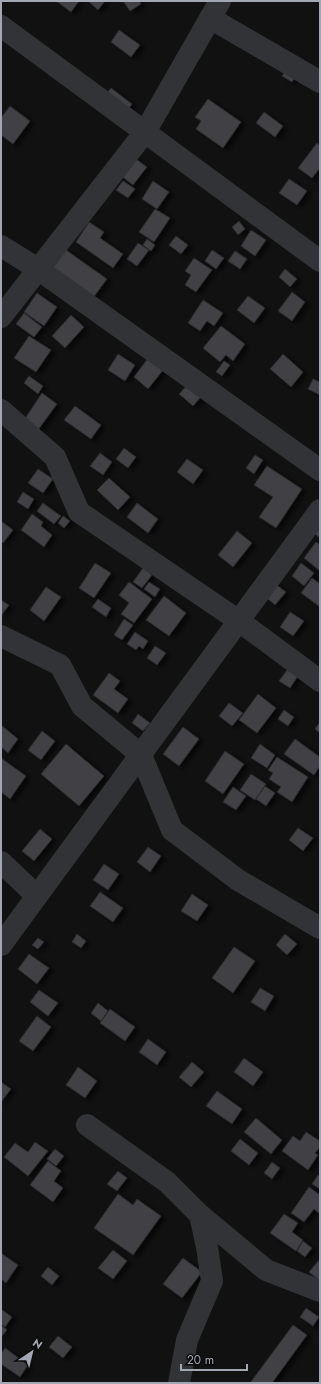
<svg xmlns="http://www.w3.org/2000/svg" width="321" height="1384" viewBox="0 0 321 1384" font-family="Jost,sans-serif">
<defs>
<filter id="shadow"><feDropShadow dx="4.5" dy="2.5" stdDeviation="2" flood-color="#0009"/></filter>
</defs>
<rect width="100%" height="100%" fill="#111112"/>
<g fill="#404145" stroke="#2b2b2e" filter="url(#shadow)">
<polygon points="56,1 79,1 71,12"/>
<polygon points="88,1 105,1 98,10"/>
<polygon points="123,1 139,1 141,4 130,11"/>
<polygon points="119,30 140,45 131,57 111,42"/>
<polygon points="286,70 296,76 292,82 282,76"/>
<polygon points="111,88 132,104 124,115 102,99"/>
<polygon points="208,99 241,122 223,148 196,129 201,121 195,117"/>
<polygon points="10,106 30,121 13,144 1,135 1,118"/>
<polygon points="264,112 283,126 275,137 256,123"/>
<polygon points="317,143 320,146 320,168 312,178 298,168"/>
<polygon points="133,157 147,167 133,185 120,175"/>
<polygon points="289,179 307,191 297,205 279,193"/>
<polygon points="123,181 135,189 128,198 116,190"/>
<polygon points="153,181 169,192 157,209 142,199"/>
<polygon points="155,209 170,218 154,242 139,232"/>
<polygon points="239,221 245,229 238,235 232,227"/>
<polygon points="89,222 104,232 100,238 123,254 113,268 76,242"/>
<polygon points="251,230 266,240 255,256 241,246"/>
<polygon points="176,236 188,245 181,254 169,245"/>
<polygon points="147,239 155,245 151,251 143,245"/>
<polygon points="138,243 149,250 137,266 127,259"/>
<polygon points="66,250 107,279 93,298 52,269"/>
<polygon points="212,250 224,258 216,269 205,261"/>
<polygon points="235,251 247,259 240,269 228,261"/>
<polygon points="194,258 212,270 196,292 185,285 191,275 185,271"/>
<polygon points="285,269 297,279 290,287 279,277"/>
<polygon points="292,292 305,302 292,321 278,311"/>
<polygon points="37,293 57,307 44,326 24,312"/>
<polygon points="248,296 265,308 254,323 237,310"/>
<polygon points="203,300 223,313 214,326 207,321 200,331 188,323"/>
<polygon points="24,313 42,327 34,337 16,324"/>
<polygon points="71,315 84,327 65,348 52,336"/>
<polygon points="221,326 245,344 233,361 226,355 220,362 203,348"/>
<polygon points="29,336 51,350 36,372 14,358"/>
<polygon points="152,353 167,365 148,389 134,377"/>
<polygon points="118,354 135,365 125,381 108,370"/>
<polygon points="283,354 303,372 291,387 270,369"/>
<polygon points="224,361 230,365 222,376 216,372"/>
<polygon points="29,376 43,386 38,394 24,383"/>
<polygon points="193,379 206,391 193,406 179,394"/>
<polygon points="313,379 320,382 320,395 308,389"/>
<polygon points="42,393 57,404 38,430 24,420"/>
<polygon points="75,406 101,425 91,439 64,420"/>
<polygon points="124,448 136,457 128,468 116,459"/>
<polygon points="100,453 112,462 103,475 90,466"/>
<polygon points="255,455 263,460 254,474 246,468"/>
<polygon points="187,459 203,470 193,484 177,472"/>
<polygon points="267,466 302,489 276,528 259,517 273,497 254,485"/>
<polygon points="38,469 53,479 43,493 28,483"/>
<polygon points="109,478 130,497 118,510 97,490"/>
<polygon points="23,492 34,499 28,509 17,502"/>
<polygon points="43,503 61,516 54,524 37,511"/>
<polygon points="137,503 158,519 148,533 127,517"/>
<polygon points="32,514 43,522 41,526 52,535 44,547 21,530"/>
<polygon points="63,516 70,521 64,528 58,523"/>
<polygon points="1,521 13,530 3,543 1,541"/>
<polygon points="320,527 320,538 315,534"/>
<polygon points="237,531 252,543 233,567 218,555"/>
<polygon points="316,542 320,545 320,571 304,558"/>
<polygon points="95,563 111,573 94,598 79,588"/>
<polygon points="301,563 314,573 304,586 292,576"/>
<polygon points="143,568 152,575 142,588 133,582"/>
<polygon points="312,578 320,584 320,607 301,593"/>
<polygon points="271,581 286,592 275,605 261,593"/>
<polygon points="129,582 152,599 134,623 121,614 129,603 119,595"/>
<polygon points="149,582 160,589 155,597 144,589"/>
<polygon points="46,587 61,597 44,621 30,610"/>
<polygon points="164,596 186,613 169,636 146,620"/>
<polygon points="98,599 111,608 106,617 92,607"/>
<polygon points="1,600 9,605 1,616"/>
<polygon points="290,612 304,621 293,636 280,627"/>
<polygon points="124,619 133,625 122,640 114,635"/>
<polygon points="135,632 148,641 143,649 139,646 136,650 127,644"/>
<polygon points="155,646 166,653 157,665 147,658"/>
<polygon points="290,666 300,673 290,688 279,681"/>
<polygon points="109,673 120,681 114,689 128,699 118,713 93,695"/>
<polygon points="258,694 276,708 257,733 239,720"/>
<polygon points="229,703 243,713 232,726 219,716"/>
<polygon points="284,710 294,717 288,726 278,719"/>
<polygon points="138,714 150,723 143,731 132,723"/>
<polygon points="320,722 320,733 315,729"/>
<polygon points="1,725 18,739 8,753 1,747"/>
<polygon points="183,727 199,739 179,766 163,754"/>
<polygon points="42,731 55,741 41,760 28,750"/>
<polygon points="295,739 320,757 320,766 314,775 284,754"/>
<polygon points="66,744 104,776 79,806 41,774"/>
<polygon points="260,744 275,755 267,768 251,758"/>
<polygon points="225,751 244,764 223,794 205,781"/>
<polygon points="277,757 308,777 292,802 277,792 281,787 269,779 273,773 268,770"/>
<polygon points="1,758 26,776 10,799 1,792"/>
<polygon points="251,774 266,784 255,800 240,790"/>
<polygon points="265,786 275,793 266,806 256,799"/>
<polygon points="233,787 246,796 236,810 223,802"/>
<polygon points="298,828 313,838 303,851 289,840"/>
<polygon points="40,829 52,839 34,861 22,851"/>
<polygon points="148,847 161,856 150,872 137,862"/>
<polygon points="104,864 119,874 108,890 93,880"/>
<polygon points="100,892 123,908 113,922 90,906"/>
<polygon points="192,894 208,905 197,921 181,911"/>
<polygon points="77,934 86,941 81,948 72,942"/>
<polygon points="285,934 297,944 287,955 276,945"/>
<polygon points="38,938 44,942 38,949 32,945"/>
<polygon points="234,947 255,961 233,993 212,978"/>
<polygon points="29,954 49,968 37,984 18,969"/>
<polygon points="260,988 274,996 265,1011 251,1002"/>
<polygon points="39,990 58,1003 48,1016 30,1002"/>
<polygon points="98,1003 108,1011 101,1021 91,1013"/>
<polygon points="110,1009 135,1027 125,1041 100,1023"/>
<polygon points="37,1016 51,1027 33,1051 19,1041"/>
<polygon points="148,1039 166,1052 157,1065 139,1052"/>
<polygon points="244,1058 263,1072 253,1086 234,1072"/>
<polygon points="192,1062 204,1072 191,1087 179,1077"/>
<polygon points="78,1067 97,1081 85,1098 66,1085"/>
<polygon points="1,1082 11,1089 1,1102"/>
<polygon points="217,1091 242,1109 232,1124 206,1106"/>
<polygon points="256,1118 282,1140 271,1154 244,1132"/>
<polygon points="306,1132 320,1141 320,1147 315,1153 318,1155 308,1170 282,1151 293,1136 300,1141"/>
<polygon points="240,1139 258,1153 249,1165 231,1151"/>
<polygon points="35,1142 48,1151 28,1176 4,1157 15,1143 28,1152"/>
<polygon points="55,1149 64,1156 56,1166 47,1159"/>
<polygon points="48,1161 61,1171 54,1181 63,1188 53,1202 30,1185"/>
<polygon points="272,1162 280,1168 272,1179 264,1173"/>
<polygon points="118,1171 127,1178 117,1191 107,1184"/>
<polygon points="318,1175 320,1176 320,1189 312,1184"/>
<polygon points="309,1187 320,1195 320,1214 314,1209 304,1222 291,1213"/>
<polygon points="118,1194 133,1205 137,1199 161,1216 133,1255 94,1228"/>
<polygon points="284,1214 298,1223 292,1232 303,1240 296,1251 270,1233"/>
<polygon points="303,1241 312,1248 305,1257 297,1251"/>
<polygon points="113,1250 127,1261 113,1279 98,1268"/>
<polygon points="1,1253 18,1265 6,1283 1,1279"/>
<polygon points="183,1258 202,1272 182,1298 163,1284"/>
<polygon points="319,1260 320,1261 320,1281 309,1272"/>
<polygon points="48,1267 59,1276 52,1285 41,1276"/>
<polygon points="306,1308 319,1317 313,1326 300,1317"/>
<polygon points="1,1309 12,1317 5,1327 1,1324"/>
<polygon points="1,1325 7,1330 1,1337"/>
<polygon points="293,1325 307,1335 272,1383 250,1383"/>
<polygon points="58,1336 72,1347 63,1358 49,1347"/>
<polygon points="5,1348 28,1365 20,1377 1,1364 1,1354"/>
</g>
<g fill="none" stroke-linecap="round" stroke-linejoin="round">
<g stroke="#323337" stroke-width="22">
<polyline points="210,18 320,82"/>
<polyline points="1,26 320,261"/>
<polyline points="1,246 38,269 320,470"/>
<polyline points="1,317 145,132 220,1"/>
<polyline points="1,410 55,457 79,512 239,621 320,681"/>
<polyline points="1,636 60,665 82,706 141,755 172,830 238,880 320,928"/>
<polyline points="1,862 37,896"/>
<polyline points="1,945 320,510"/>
<polyline points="87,1125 167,1182 200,1215 266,1270 320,1291"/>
<polyline points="179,1383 187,1340 212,1281 207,1247 200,1215"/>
</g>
</g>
<rect width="321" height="1384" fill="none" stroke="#a3a7b3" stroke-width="4"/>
<g transform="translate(32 1352) rotate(35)" stroke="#0c0c0d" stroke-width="3" paint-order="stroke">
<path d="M0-3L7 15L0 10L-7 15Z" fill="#a3a7b3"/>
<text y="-6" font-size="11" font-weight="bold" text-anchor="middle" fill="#a3a7b3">N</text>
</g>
<path d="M181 1364v6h66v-6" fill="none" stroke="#a3a7b3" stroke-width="2"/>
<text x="187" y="1364" font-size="12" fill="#a3a7b3" stroke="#0c0c0d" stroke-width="3" paint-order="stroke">20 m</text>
</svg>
